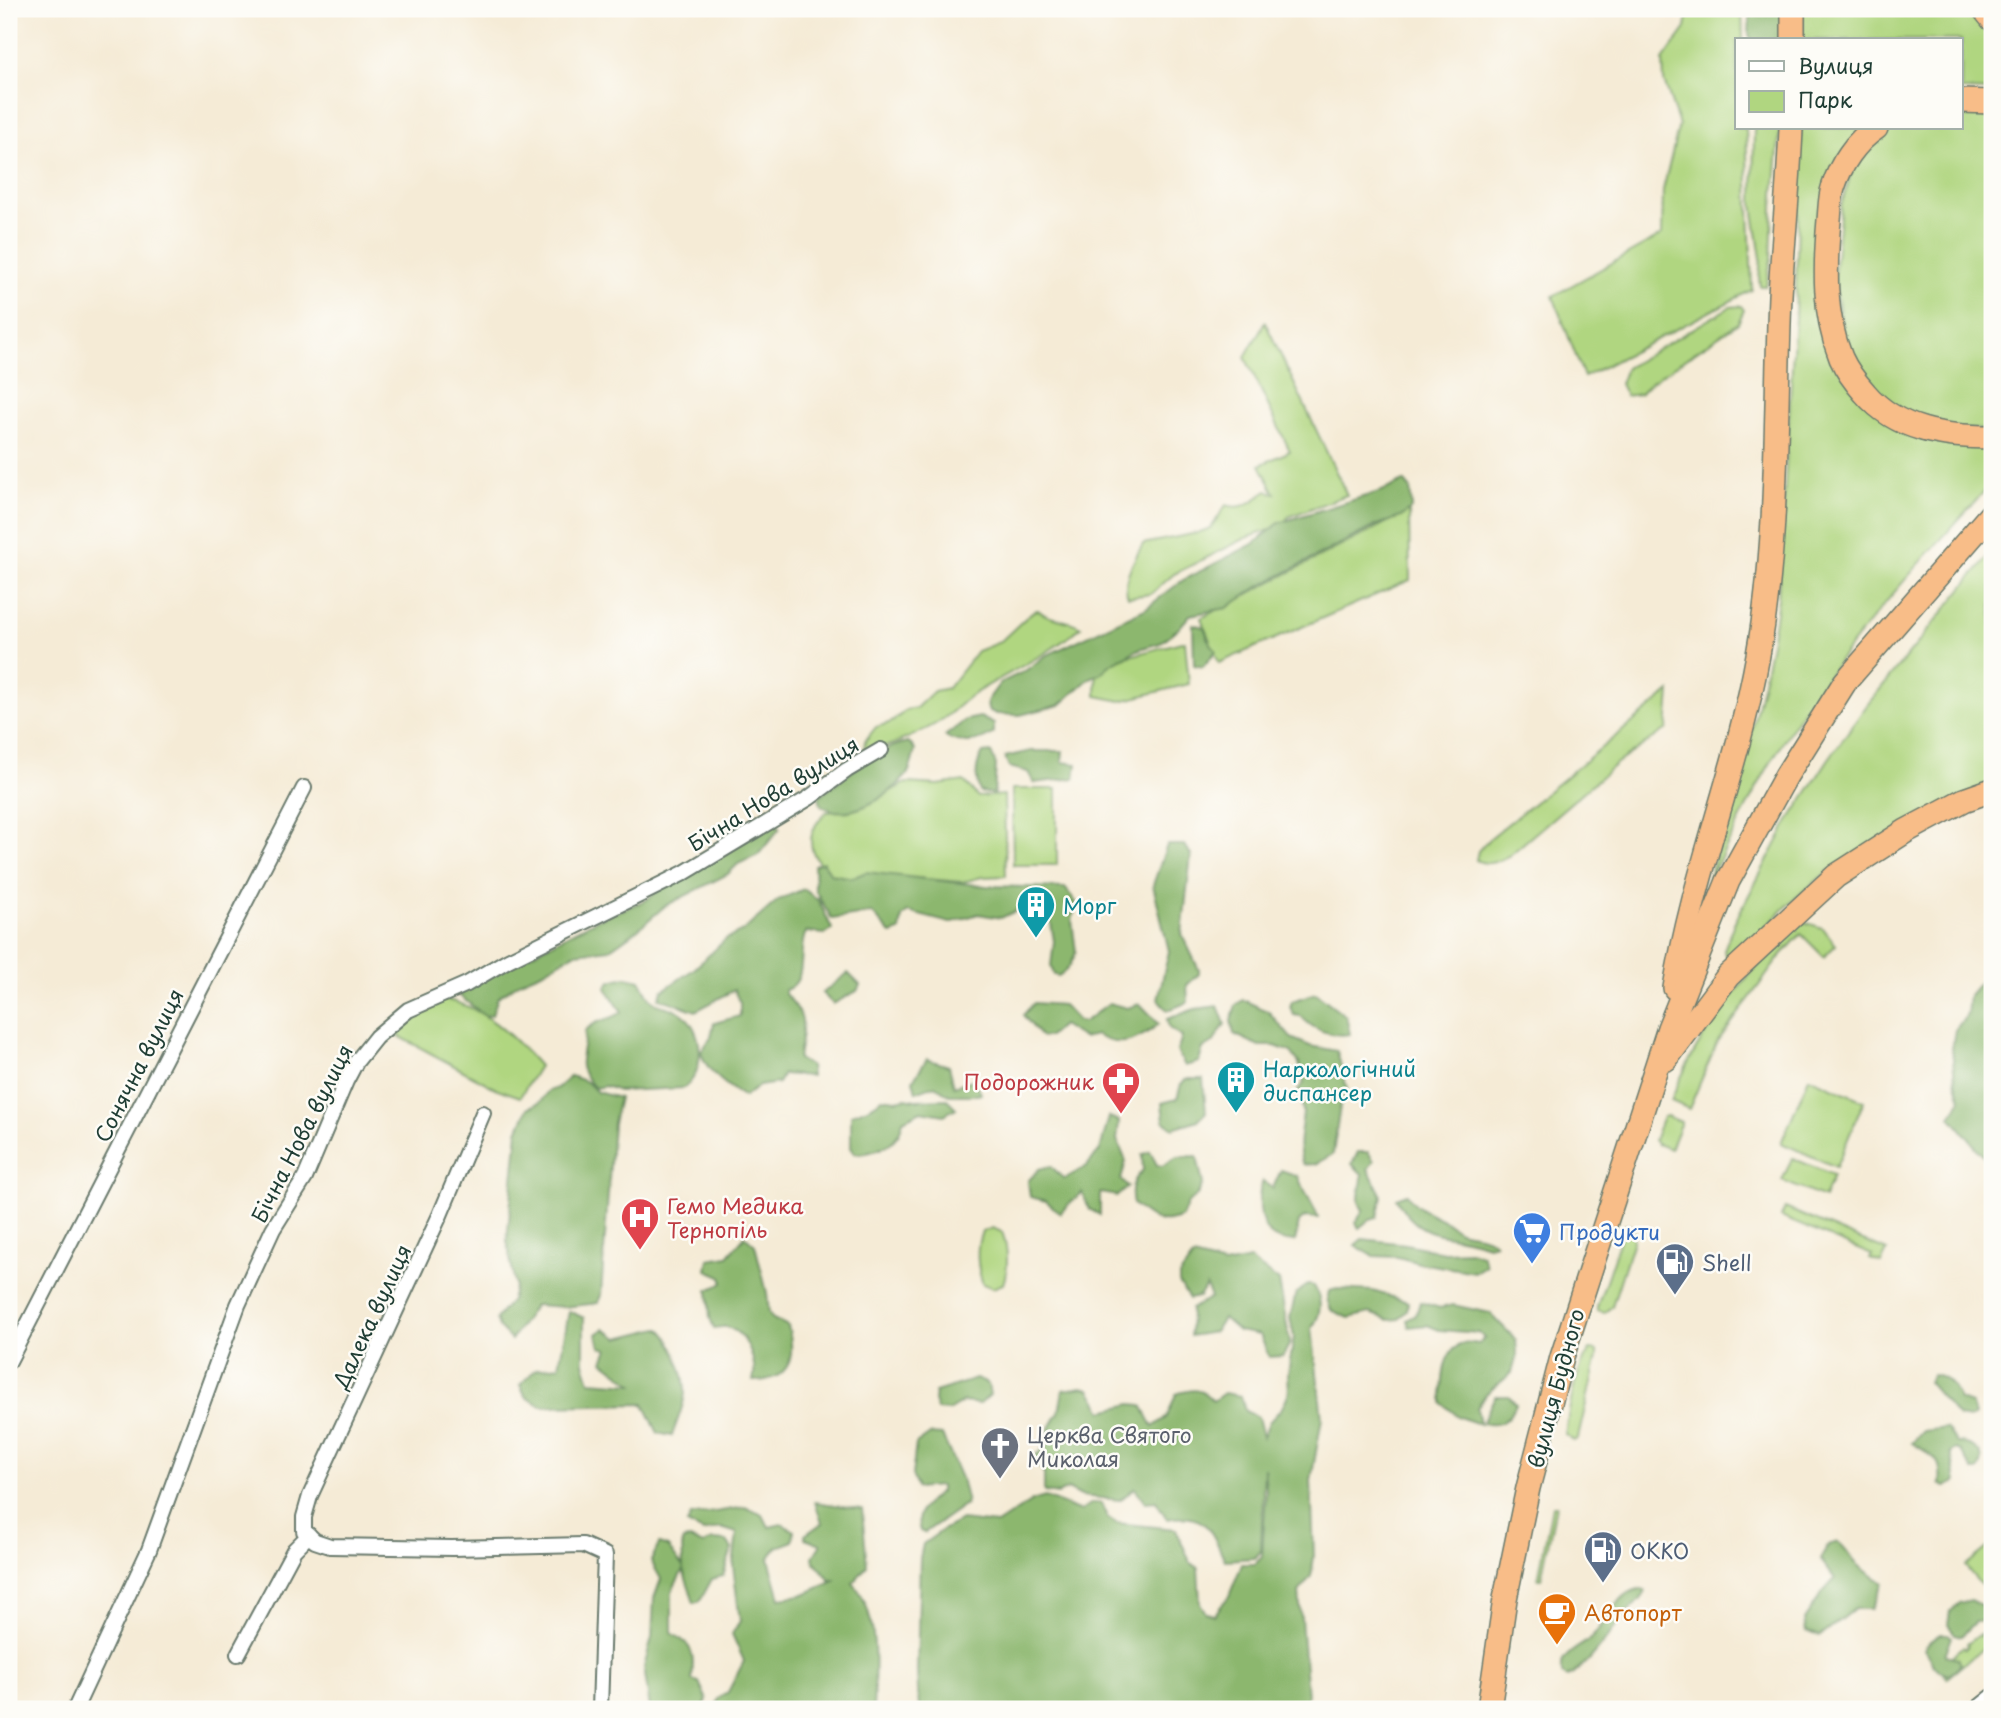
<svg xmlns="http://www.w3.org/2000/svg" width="2001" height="1718" viewBox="0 0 2001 1718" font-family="'Playpen Sans',sans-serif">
<rect width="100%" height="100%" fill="#fdfcf7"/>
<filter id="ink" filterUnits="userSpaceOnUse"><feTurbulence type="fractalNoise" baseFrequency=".0143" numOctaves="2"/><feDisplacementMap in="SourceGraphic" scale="14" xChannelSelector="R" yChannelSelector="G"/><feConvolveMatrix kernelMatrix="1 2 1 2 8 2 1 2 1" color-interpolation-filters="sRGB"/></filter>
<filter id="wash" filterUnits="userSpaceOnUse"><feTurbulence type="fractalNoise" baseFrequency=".00686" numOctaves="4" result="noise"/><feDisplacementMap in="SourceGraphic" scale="28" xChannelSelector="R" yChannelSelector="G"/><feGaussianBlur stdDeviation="1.57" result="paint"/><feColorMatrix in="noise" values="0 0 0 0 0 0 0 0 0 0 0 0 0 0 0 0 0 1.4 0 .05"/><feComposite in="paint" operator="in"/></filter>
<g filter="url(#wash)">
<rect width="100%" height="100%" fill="#f5ebd6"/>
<g fill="#b0d680" stroke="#688a5a" stroke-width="2">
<polygon points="1689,9 1742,9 1743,40 1737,40 1737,128 1746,128 1752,290 1584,377 1553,296 1662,235 1663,190 1679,125 1664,81 1663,60 1686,28"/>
<polygon points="1803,9 1971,9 1992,37 1992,91 1961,90 1961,40 1803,40"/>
<polygon points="1961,104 1992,106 1992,430 1951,429 1890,406 1847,354 1834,278 1841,206 1855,161 1886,128 1961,128"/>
<polygon points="1754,128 1780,128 1773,206 1771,259 1766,286 1760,286 1759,278 1761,258 1753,206"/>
<path d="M1801,128H1865L1821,247L1861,399L1992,444V483C1919,563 1846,642 1788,734C1770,762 1754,792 1739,822C1729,841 1721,860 1709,878C1736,786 1765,695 1778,599L1795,318Z"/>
<polygon points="1741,306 1744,310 1738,323 1650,383 1640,394 1626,396 1620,384 1626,368 1730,307"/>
<path d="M1265,322L1347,495L1288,517L1286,521L1273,529L1246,538L1174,574L1151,594L1128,597C1121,579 1134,561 1143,544L1197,533L1211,528L1226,505C1243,511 1253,501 1267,491L1275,493L1260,465L1290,451L1245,357Z"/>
<polygon points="1409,511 1410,580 1219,663 1201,618"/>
<polygon points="1992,552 1992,782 1827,872 1791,902 1738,956 1730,959 1725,955 1724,950 1734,923 1788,822 1828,760 1867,705"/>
<path d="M1038,610C1050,621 1067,618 1081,627C1049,655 1008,672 972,695C962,702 953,712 943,719C929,729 880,753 864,750L865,741L876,727L892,722L906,710L916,708L934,691L948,688L977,651L1000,642L1032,612Z"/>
<polygon points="1185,641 1189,684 1121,701 1096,696 1097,665"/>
<path d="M1670,692L1667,729L1617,763L1510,855C1498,861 1489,867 1476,860L1478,851L1488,840Z"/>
<path d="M964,781L978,797L1004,795L1006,876L982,877L963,882L913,878L835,879C811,859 800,838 826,812L854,810L906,783L938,785Z"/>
<polygon points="1012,789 1057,789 1057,865 1013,865"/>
<path d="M1804,922L1823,928L1836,945L1824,957L1801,934L1779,958L1717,1043L1689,1109L1671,1101C1690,1051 1719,1010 1754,969C1768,953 1785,932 1804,922Z"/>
<path d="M443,999C483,1006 513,1036 539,1066L520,1097L495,1088L393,1033C410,1022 425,1009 443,999Z"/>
<polygon points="1809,1077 1864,1101 1836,1167 1781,1143"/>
<polygon points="1667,1116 1681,1122 1670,1149 1657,1144 1654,1140 1663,1117"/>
<polygon points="1792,1158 1833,1175 1824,1198 1782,1181"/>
<polygon points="1785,1208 1887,1251 1881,1263 1870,1259 1872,1255 1781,1217"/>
<polygon points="1625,1225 1629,1225 1633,1229 1633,1241 1612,1306 1605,1313 1597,1311 1597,1307"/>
<path d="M992,1228L1002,1232C1008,1247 1009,1268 1003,1284L993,1288L983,1284C977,1268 975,1247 982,1232Z"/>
<path d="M1590,1350L1597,1351V1357L1578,1438L1574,1441L1565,1434C1570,1407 1574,1372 1590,1350Z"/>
<polygon points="1552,1506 1556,1506 1541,1579 1538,1579"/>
<polygon points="1992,1544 1992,1573 1981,1585 1965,1566"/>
<polygon points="1992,1624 1992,1641 1947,1678 1938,1667 1963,1647 1965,1649 1968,1646 1967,1644 1979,1635 1980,1636"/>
</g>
<g fill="#8cb76e" stroke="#567a51" stroke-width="2">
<polygon points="1750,9 1780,9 1785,27 1780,40 1752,40 1749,35"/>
<polygon points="1404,481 1410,488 1412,508 1401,517 1375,526 1258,587 1227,608 1190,615 1179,628 1160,643 1139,649 1111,664 1100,674 1090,678 1060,705 1020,715 996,714 988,710 987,701 1000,683 1025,671 1045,656 1145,609 1183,580 1255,543 1279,523 1382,491"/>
<polygon points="1193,624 1206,628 1207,638 1216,651 1203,667 1194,665"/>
<path d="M980,717L994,724V733C979,744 960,745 945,736L966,720Z"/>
<path d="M909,742L915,750C913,758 911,770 906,776C888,797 847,824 821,805L819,796C843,779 879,746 909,742Z"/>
<polygon points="1031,751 1063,751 1062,762 1077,764 1075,778 1034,783 1028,772 1009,767 1005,757"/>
<path d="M991,752L996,765L994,794L980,792C975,778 975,765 983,753Z"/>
<polygon points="776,823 780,828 758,855 738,864 728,874 665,906 637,930 610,949 575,953 544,971 525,979 498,997 492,1015 485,1016 456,993 598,919 646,900 674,878"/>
<polygon points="1167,845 1185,845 1191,855 1182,934 1199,970 1199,974 1187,985 1188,1002 1169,1010 1166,1009 1158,999 1169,951 1153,885"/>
<path d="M823,862L831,874L852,878L866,872L986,886L1065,888L1076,902L1072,921L1076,952C1072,963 1068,971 1058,976L1054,975L1051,966L1054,941L1050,917L1020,909L1001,918L978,914L950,923L908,912L902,917L900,931L891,934L872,913L832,919L815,890L814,865Z"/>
<path d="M804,889L819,901L832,929L825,934L806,932C796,951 810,981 785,990V994C810,1019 802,1027 798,1059L810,1066L811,1076L783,1074L778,1083L759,1086L744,1097C728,1087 705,1070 701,1052L711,1037L714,1023L740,1016V1003L734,990L696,1011L659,998L662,991L694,969L726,939L743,931L778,900Z"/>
<polygon points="848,973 860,985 857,991 833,1004 822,993"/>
<path d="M626,977L640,980C644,986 648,998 654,1002C661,1007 672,1007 680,1012C704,1028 707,1071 684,1088L619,1091L605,1086L595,1088C571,1063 584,1061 585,1031C599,1017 608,1022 622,1012L606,988L610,981Z"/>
<polygon points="1992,979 1992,1167 1951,1117 1961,1099 1955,1081 1952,1047 1955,1030 1967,1015 1969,995 1981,981"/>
<path d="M1316,993L1346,1016L1350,1034C1332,1037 1312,1030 1301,1016L1294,1015L1290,1007L1292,1001Z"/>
<path d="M1243,1000L1268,1011L1291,1038L1310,1046L1337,1051L1347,1089L1340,1106L1333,1154L1316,1164L1303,1165C1296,1147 1301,1131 1303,1113C1303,1106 1300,1097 1298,1090L1304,1083L1299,1063L1291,1052L1275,1046H1259L1234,1034L1231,1021L1236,1005Z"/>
<path d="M1034,1003L1063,1005L1078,1021L1084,1022L1109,1003L1127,1008L1140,1004L1159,1024C1139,1040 1120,1050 1096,1035L1083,1038L1062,1025L1049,1037H1041L1023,1015Z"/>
<polygon points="1218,1006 1225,1024 1213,1043 1203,1048 1199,1062 1185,1066 1177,1051 1182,1037 1169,1028 1167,1019 1195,1009"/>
<polygon points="927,1059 949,1066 954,1086 975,1079 981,1094 978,1095 949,1095 935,1085 916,1092 913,1080"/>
<polygon points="571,1076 587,1082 597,1092 619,1098 613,1123 601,1295 598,1303 565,1307 535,1305 511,1340 499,1328 496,1319 511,1300 515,1286 507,1240 518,1131 528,1108 540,1102 548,1091 557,1088"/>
<polygon points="1186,1079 1203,1079 1206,1112 1198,1120 1173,1128 1164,1121 1162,1103 1177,1099 1181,1084"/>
<path d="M882,1098L896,1100L906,1098L915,1100L947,1099L956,1108L944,1115L921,1111L903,1120C902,1125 900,1132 897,1136C889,1148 868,1155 855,1153L851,1148V1115C862,1109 875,1107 882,1098Z"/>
<polygon points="1109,1117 1119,1121 1117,1140 1126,1161 1121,1180 1128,1187 1117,1196 1100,1193 1100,1215 1089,1209 1082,1192 1060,1213 1046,1201 1030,1197 1028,1181 1039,1169 1051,1166 1064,1179 1087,1166 1100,1150"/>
<path d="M1150,1151L1157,1165L1162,1166L1177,1157L1197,1156L1203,1184L1197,1195L1188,1203L1182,1217C1158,1227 1152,1219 1133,1204C1130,1189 1132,1181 1143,1170L1142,1155Z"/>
<path d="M1358,1152H1368L1374,1161L1368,1169L1382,1196L1377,1217L1370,1219L1359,1228L1356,1223L1363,1210C1354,1197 1363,1188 1362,1174L1352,1164Z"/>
<path d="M1281,1170L1298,1176C1303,1192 1313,1202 1318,1218L1305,1217L1299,1222L1295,1242C1271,1241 1262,1232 1260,1208C1260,1196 1258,1192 1263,1181L1273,1188Z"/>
<path d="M1407,1194C1415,1207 1427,1212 1441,1219C1448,1222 1453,1228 1460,1231C1471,1235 1487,1233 1495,1243L1488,1245C1447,1231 1420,1243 1396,1198Z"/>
<path d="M745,1236L755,1245L767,1293L769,1313L773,1319L788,1326C796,1357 791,1381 753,1381C758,1363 747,1332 726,1327C722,1326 718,1328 714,1328L710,1318L708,1290L723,1283L721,1276L707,1270L709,1259L728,1256Z"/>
<polygon points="1362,1239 1406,1244 1444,1252 1470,1251 1482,1255 1486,1265 1475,1272 1419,1263 1398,1257 1373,1256 1355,1245"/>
<polygon points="1193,1257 1224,1265 1250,1260 1279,1281 1290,1343 1283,1356 1269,1357 1260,1335 1238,1331 1223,1318 1214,1332 1190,1336 1191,1309 1211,1297 1206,1286 1199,1297 1189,1299 1179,1283 1179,1276"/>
<path d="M1308,1285L1314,1286C1323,1301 1321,1314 1312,1328L1322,1418L1311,1480L1314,1556L1312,1571L1311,1576L1299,1592L1307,1696L1303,1709H919L917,1671L920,1558L923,1544L944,1529L961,1520L997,1524L1032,1501L1045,1497L1081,1511L1092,1503H1101L1107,1517L1116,1523L1176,1529L1190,1562L1198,1568L1200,1603L1206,1613L1214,1615L1229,1596L1242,1564H1255L1262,1557L1266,1490L1264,1467L1261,1551L1255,1558L1225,1560C1210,1529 1207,1512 1167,1519L1156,1501L1145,1502L1135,1488L1120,1500L1081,1496L1068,1489L1058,1494L1044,1492V1473L1032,1458L1047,1446L1048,1431L1059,1412L1063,1390L1083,1387L1090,1389L1103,1411L1131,1404L1142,1405L1153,1427L1167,1417L1176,1394C1192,1389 1201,1387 1213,1401L1224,1393L1241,1396L1245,1411L1258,1417L1263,1437L1269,1422L1282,1408L1289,1392L1288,1373L1294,1337L1290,1318L1296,1293Z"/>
<polygon points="1337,1289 1373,1291 1408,1302 1407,1311 1399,1319 1389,1320 1370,1313 1349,1318 1331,1310 1327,1299 1329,1291"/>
<path d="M1420,1302L1440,1308L1453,1305L1490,1313L1516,1340L1517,1355L1512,1373L1486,1394L1477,1408L1480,1424L1459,1417L1442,1403C1442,1377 1442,1336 1479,1344L1484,1338L1479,1333L1439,1330L1427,1325L1409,1327L1407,1320L1416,1315Z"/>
<path d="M569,1311L584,1318V1363L590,1381L633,1384L603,1361L608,1349L600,1347L597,1334L604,1329L619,1338L659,1328C672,1335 686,1378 685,1393C684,1407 676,1423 672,1436L658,1433L644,1404L542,1406L526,1397L520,1385L536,1369L559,1366Z"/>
<path d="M1932,1375C1948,1376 1954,1388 1960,1400L1971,1404L1975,1415L1970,1419L1958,1417L1928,1382Z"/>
<polygon points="976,1379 988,1384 990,1395 980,1404 963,1402 948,1411 937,1410 934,1401 935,1392"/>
<path d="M1495,1396H1509L1516,1404C1509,1419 1501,1428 1482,1423Z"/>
<path d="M1946,1428L1957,1443C1973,1443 1989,1453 1978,1471H1973L1961,1451L1956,1449L1951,1452L1956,1482L1945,1487L1940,1484C1943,1457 1932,1456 1912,1443L1923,1431Z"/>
<path d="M930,1434L942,1435L961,1478L967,1503L924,1533L920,1531C914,1510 925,1506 940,1492V1486L917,1488L912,1475L916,1444Z"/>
<path d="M815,1502L862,1509L867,1566L853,1583C880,1613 875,1671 873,1708L715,1709L718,1699L728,1692L744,1661L732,1634L740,1621L733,1566L737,1533L721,1528L703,1532L687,1524L691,1516L745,1507L763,1515L769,1527L782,1524L794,1531L793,1541L777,1547L769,1559L780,1598L802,1595L837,1580H830L814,1561L813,1557L821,1544L805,1538V1535L822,1523Z"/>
<path d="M690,1539L703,1545L712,1540L726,1541L732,1549L723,1576L712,1579L700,1601L694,1603L683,1570L672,1591V1633C695,1646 694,1655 692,1680L699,1682L707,1700L703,1709H650L644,1667L652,1638L654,1598L661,1579L651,1561L659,1544L668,1547L683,1567L682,1543L683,1540Z"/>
<path d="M1838,1542C1846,1548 1848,1553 1854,1561C1862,1570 1874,1576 1883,1583L1871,1609H1855L1820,1636L1806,1631L1804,1620L1823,1592L1835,1579L1820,1559L1828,1545Z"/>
<path d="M1639,1589L1645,1591C1641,1602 1631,1607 1624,1616C1609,1634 1588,1668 1567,1677L1562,1674C1562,1667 1561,1663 1565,1658C1573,1648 1584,1645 1592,1637C1607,1623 1616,1594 1639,1589Z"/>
<polygon points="1971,1600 1987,1608 1986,1619 1976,1622 1961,1636 1955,1634 1948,1625 1950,1611 1959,1603"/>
<path d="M1940,1634H1948L1952,1637L1945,1655L1958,1658L1961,1664L1949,1675C1936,1672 1930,1659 1924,1649L1930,1641Z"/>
</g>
</g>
<g filter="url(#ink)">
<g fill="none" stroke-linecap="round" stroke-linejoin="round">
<g stroke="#6a7a6d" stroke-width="18">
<g id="minor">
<polyline points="483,1113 440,1215 310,1496 304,1517 304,1531 315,1541 330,1546 452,1548 583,1545 605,1555 600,1709"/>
<polyline points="9,1361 304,788"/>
<polyline points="238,1654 294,1550 309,1535"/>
<polyline points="75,1709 149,1550 238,1305 273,1229 305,1178 346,1081 356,1062 376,1037 408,1010 467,984 508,960 684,873 809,798 847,770 881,750"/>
<polyline points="1977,1709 1992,1697"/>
</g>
</g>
<g stroke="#6a7a6d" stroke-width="26">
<g id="trunk">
<polyline points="1984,9 1992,19"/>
<polyline points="1793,40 1793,9"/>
<polyline points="1961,101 1992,102"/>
<path d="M1876,128C1856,141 1840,165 1833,188C1830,197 1830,210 1829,220C1825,265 1823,314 1841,358C1846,369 1857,384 1865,393C1897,431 1946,437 1992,437"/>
<path d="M1675,988C1693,875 1738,768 1758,655C1779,537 1775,416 1780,296C1783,240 1789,184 1791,128"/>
<polyline points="1666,1059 1728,976 1836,876 1906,831 1964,800 1992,790"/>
<polyline points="1489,1709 1505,1599 1528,1488 1562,1357 1669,1028 1728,881 1786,776 1845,682 1992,513"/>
</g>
</g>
<use href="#minor" stroke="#fff" stroke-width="14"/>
<use href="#trunk" stroke="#f8bd88" stroke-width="23"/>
</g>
</g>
<defs>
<g id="building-pin" transform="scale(2.0125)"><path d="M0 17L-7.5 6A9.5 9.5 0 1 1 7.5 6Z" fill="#0f9aa8" stroke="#fdfcf7"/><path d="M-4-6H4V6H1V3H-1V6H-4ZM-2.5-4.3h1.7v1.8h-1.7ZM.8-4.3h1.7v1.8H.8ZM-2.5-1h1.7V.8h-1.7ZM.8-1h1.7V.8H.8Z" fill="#fff"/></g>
<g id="pharmacy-pin" transform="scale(2.0125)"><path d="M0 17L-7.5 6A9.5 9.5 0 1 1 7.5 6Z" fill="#e0444e" stroke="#fdfcf7"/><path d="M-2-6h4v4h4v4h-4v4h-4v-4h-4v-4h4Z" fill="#fff"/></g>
<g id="hospital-pin" transform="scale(2.0125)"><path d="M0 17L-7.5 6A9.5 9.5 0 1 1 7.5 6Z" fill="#e0444e" stroke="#fdfcf7"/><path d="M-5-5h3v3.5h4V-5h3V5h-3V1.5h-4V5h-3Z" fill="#fff"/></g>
<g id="supermarket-pin" transform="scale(2.0125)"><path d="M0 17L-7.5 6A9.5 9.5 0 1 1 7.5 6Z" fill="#3f7fe0" stroke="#fdfcf7"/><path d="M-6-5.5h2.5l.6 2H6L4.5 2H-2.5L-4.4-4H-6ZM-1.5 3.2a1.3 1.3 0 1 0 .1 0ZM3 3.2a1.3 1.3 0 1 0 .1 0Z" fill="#fff"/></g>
<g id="fuel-pin" transform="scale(2.0125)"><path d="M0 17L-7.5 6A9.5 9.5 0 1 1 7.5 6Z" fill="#5c6f8a" stroke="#fdfcf7"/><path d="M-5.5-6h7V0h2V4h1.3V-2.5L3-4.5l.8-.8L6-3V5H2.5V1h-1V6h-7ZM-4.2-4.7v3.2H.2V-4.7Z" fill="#fff"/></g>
<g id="church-pin" transform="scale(2.0125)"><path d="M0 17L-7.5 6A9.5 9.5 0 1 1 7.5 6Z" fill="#6b7280" stroke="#fdfcf7"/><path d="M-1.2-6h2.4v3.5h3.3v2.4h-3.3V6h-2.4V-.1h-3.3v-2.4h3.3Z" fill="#fff"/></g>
<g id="cafe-pin" transform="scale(2.0125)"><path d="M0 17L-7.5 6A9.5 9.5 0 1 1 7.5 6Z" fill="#e8710a" stroke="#fdfcf7"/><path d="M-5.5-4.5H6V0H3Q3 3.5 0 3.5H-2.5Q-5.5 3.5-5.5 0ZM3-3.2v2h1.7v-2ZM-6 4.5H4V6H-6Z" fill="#fff"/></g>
</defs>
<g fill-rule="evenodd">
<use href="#building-pin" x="1036" y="905"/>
<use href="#building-pin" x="1236" y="1080"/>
<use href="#pharmacy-pin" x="1121" y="1081"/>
<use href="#hospital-pin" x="640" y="1217"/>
<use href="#supermarket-pin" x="1532" y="1231"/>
<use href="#fuel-pin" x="1675" y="1262"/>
<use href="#church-pin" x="1000" y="1446"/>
<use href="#fuel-pin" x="1603" y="1550"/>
<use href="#cafe-pin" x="1557" y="1612"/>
</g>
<g text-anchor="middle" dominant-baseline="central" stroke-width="5" stroke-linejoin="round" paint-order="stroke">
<g font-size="21" fill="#1f3d34" stroke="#fdfcf7">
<text transform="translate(773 793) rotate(-32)">Бічна Нова вулиця</text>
<text transform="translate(138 1065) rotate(-63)">Сонячна вулиця</text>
<text transform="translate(301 1133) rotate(-63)">Бічна Нова вулиця</text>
<text transform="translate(371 1316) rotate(-65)">Далека вулиця</text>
<text transform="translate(1555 1388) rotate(-75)">вулиця Будного</text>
</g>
<g font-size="21" fill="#0d838f" stroke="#fdfcf7" text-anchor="start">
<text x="1063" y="905">Морг</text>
<text x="1263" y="1068">Наркологічний<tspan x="1263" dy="24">диспансер</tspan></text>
</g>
<g font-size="21" fill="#be3a42" stroke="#fdfcf7" text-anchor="end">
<text x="1094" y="1081">Подорожник</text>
<text x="667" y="1205" text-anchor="start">Гемо Медика<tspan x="667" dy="24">Тернопіль</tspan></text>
</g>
<g font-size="21" fill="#366cbe" stroke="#fdfcf7" text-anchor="start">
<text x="1559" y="1231">Продукти</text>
</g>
<g font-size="21" fill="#4e5e75" stroke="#fdfcf7" text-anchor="start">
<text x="1702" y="1262">Shell</text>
<text x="1630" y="1550">ОККО</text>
</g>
<g font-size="21" fill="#5b616d" stroke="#fdfcf7" text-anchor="start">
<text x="1027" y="1434">Церква Святого<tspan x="1027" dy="24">Миколая</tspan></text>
</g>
<g font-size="21" fill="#c56008" stroke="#fdfcf7" text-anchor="start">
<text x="1584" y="1612">Автопорт</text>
</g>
</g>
<rect width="2001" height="1718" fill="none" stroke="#fdfcf7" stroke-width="35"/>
<rect x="1735" y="38" width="228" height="91" fill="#fdfcf7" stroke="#a4b0a9" stroke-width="2"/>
<rect x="1749" y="61" width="35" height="10" fill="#ffffff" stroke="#a4b0a9" stroke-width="2"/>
<text x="1798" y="74" font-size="21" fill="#1f3d34">Вулиця</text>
<rect x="1749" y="91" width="35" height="21" fill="#b0d680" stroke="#a4b0a9" stroke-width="2"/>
<text x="1798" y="108" font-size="21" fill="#1f3d34">Парк</text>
</svg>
